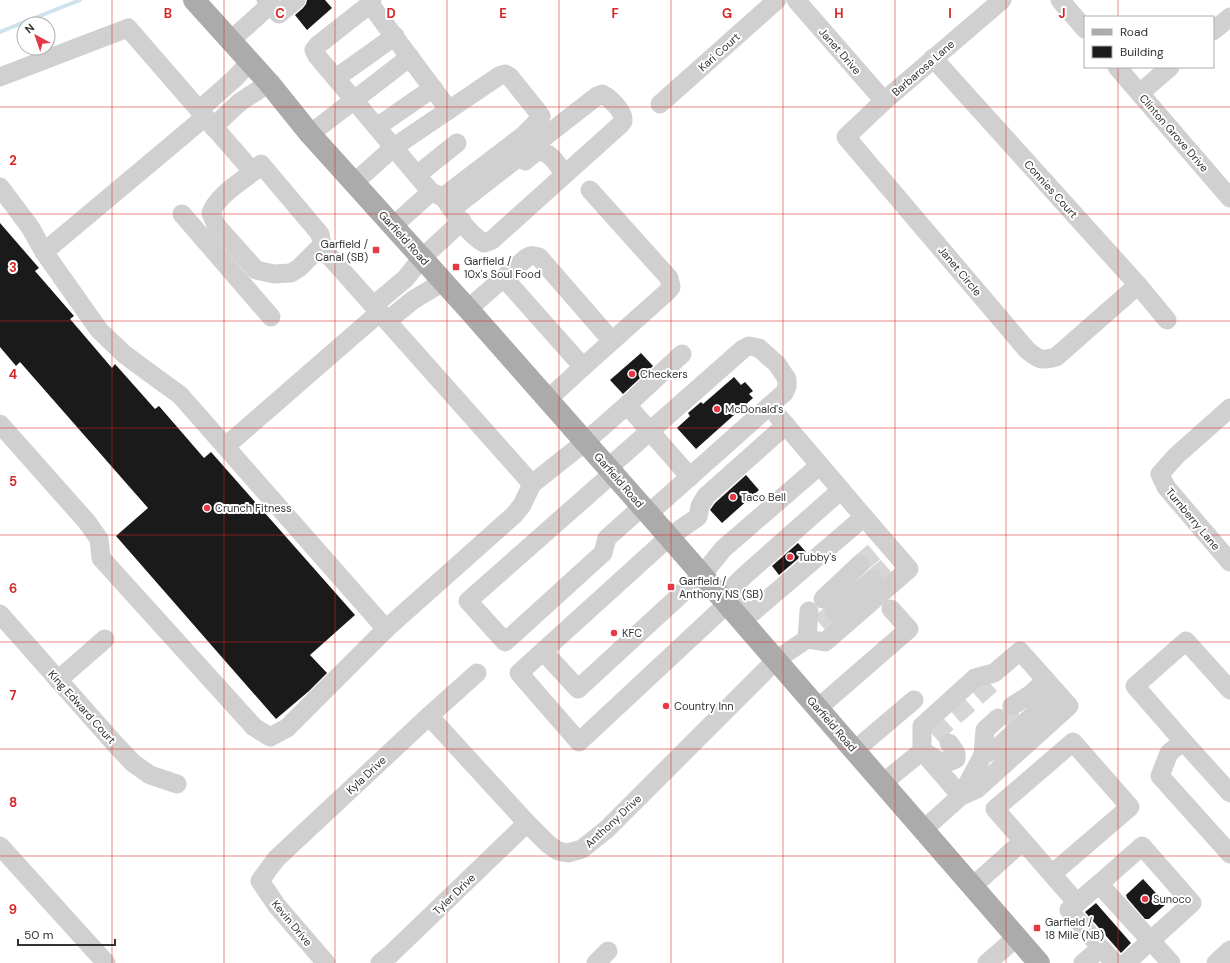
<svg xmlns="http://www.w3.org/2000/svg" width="1230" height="963" viewBox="0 0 1230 963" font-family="'DM Sans',sans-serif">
<rect width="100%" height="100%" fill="#fff"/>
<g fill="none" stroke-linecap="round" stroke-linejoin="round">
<polyline stroke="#cfe2ee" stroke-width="4" points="0,32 80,0"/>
</g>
<g fill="#1a1a1a">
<polygon points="307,0 325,0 332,8 307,30 295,15 303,8 306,4"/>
<polygon points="0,223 39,268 35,271 74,316 70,319 112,368 115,364 155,409 159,406 204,458 211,452 355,615 310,655 327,673 309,691 276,719 116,536 148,508 20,362 16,366 0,347"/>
<polygon points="641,353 653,366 623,394 610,380"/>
<polygon points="734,377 741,385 745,382 753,391 749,394 753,398 696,449 677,428 690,416 688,413 701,402 703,404"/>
<polygon points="746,475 759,490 722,523 710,510 715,503"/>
<polygon points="798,543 806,552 779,575 772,566"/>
<polygon points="1143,879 1166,904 1149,919 1145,919 1127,898 1126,895"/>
<polygon points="1096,903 1131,943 1121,953 1085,912"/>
</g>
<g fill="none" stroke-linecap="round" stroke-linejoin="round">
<g stroke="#d6d6d6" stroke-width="19" stroke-dasharray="19 10" stroke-linecap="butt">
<polyline points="860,564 874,552"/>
<polyline points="873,579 887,567"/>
<polyline points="820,624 834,612"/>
<polyline points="1006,726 1019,714"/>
<polyline points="933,735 992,683"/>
</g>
<g stroke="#d0d0d0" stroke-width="19">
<polyline points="266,0 279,14 296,0"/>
<polyline points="796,0 884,101"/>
<path d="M1002,0L884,101L846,137L1027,350C1039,360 1042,361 1056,357L1138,285"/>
<polyline points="1060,0 1085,29"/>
<polyline points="370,4 449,110"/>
<polyline points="1213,31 1230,17"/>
<polyline points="230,41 270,5"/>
<polyline points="933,58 1138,285 1167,320"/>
<polyline points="1117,67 1230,198"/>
<polyline points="0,77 128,28 253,172 261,164 320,234 323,249 532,484"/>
<polyline points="336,78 395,36"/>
<polyline points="1140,93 1170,67"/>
<polyline points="660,104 777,0"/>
<polyline points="199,110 234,79 250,62"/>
<polyline points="213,127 240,102 269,83"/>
<polyline points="377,127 433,88"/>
<polyline points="310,134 410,57"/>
<path d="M525,161L537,151C551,151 557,165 565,174"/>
<path d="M253,172C239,183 217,196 211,213L216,225L256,270L274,274L291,273L299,268L316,251L323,249"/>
<polyline points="417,175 457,143"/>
<polyline points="354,183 394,147 499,76 505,74 510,77 538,112 541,116 538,121 524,135 443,197 431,192 317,56 314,50 318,45 370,4 372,0"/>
<polyline points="0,187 30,227 44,252 99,330 124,354 151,374 180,395 386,629"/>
<path d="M443,197C454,212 468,234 484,243L492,240L620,125L623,121C624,111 610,98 602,94L597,96L452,209"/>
<polyline points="182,214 271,317"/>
<polyline points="393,226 431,192"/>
<polyline points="44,252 205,117"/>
<polyline points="504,278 583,367 548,399"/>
<polyline points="374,305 405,279 422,258 462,221"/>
<path d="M468,309L525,259C530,255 533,255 539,257L612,341"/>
<polyline points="387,321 413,300 443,282"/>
<polyline points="682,354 627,405 690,477"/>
<polyline points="583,367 667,292 671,287 669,278 590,190"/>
<polyline points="1230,408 1176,456 1160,474 1166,487 1230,562"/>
<polyline points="777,415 841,490"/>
<polyline points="0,424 87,522 99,539 101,558 254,727 270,737 287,728 386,629 514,515 522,505 532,484 585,442 627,405"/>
<polyline points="226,446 380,312"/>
<polyline points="608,468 743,349 749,346 759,348 777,364 787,379 787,387 784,393 648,514"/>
<polyline points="613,473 468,601 505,642 603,553 607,538 642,507"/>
<polyline points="823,599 860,564"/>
<polyline points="727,604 753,612 864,517 841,490 744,576 733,587 727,604 579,742 519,673 669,537 698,517 700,506 706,496 786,425"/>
<polyline points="834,612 873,579"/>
<polyline points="0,614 115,744 133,763 150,775 177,784"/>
<polyline points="807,639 809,611"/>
<polyline points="543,651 578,689 702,575 723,549 820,465"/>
<polyline points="58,680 105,639"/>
<polyline points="1230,690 1186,641 1135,686 1183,741 1169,753 1160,776 1230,854"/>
<polyline points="1012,706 1031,694 1046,680"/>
<polyline points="818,708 909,629 891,609"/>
<polyline points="429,716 527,823 548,844 558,851 568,853 582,849 607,829 776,660 807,639 825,642 909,569 864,517"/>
<polyline points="1183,741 1230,793"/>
<polyline points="855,750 914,700"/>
<polyline points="922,751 961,796 983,755 996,749 1057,693"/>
<path d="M926,753C938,760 943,766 956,759V753L949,743"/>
<polyline points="983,755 985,730 998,718"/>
<polyline points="883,783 922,751 922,726 975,678 994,673 1020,651 1069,706 977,789 961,796 924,829"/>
<polyline points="1023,841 995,809 1073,742 1130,807 1052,874"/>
<polyline points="0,846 106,963"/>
<polyline points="1099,884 1142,846 1192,903 1126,963"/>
<polyline points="973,886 1023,841 1077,903 1099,884 1171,963"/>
<polyline points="1077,903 1069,910 1101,948"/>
<polyline points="326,963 277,906 260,881 276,859 429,716 477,673"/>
<polyline points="380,963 391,954 527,823"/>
<polyline points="596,963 608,951"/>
<polyline points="987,963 1017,937"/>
<polyline points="1083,963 1101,948 1115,963"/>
<polyline points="1216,963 1230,950"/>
</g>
<polyline stroke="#ababab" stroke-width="22" points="194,0 269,83 310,134 468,309 669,537 1039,963"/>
</g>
<path fill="none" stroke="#d62828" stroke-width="1" stroke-opacity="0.55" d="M112,0V963M224,0V963M335,0V963M447,0V963M559,0V963M671,0V963M783,0V963M895,0V963M1006,0V963M1118,0V17M1118,67V963M0,107H1230M0,214H1230M0,321H1230M0,428H1230M0,535H1230M0,642H1230M0,749H1230M0,856H1230"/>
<g fill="#e63946" stroke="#fff" stroke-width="1.5">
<rect x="372" y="246" width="8" height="8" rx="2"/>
<rect x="452" y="263" width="8" height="8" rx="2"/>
<circle cx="632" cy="374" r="4"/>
<circle cx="717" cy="409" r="4"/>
<circle cx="733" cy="497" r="4"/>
<circle cx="207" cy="508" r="4"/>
<circle cx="790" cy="557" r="4"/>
<rect x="667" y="583" width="8" height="8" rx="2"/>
<circle cx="614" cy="633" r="4"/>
<circle cx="666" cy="706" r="4"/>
<circle cx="1145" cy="899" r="4"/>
<rect x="1033" y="924" width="8" height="8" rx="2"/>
</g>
<g text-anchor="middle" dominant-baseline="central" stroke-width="4" stroke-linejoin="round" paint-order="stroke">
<g font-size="11" fill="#333" stroke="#fff">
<text transform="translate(840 51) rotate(49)">Janet Drive</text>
<text transform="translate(719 52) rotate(-42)">Kari Court</text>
<text transform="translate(923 68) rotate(-41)">Barbarosa Lane</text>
<text transform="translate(1174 133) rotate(49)">Clinton Grove Drive</text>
<text transform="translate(1051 189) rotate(48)">Connies Court</text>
<text transform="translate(404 238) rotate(48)">Garfield Road</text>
<text transform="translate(960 271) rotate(50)">Janet Circle</text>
<text transform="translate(619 480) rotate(49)">Garfield Road</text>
<text transform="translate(1193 519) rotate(50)">Turnberry Lane</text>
<text transform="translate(82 707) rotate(48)">King Edward Court</text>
<text transform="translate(832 724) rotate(49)">Garfield Road</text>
<text transform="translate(366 775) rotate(-43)">Kyla Drive</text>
<text transform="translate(613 821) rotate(-43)">Anthony Drive</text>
<text transform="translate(454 894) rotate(-44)">Tyler Drive</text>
<text transform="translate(292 923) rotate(50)">Kevin Drive</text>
</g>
<g font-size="11" fill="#333" stroke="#fff" text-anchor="start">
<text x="368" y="244" text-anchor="end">Garfield /<tspan x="368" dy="13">Canal (SB)</tspan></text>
<text x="464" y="261">Garfield /<tspan x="464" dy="13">10x's Soul Food</tspan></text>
<text x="640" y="374">Checkers</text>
<text x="725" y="409">McDonald's</text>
<text x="741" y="497">Taco Bell</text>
<text x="215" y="508">Crunch Fitness</text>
<text x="798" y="557">Tubby's</text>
<text x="679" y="581">Garfield /<tspan x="679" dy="13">Anthony NS (SB)</tspan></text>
<text x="622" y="633">KFC</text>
<text x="674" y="706">Country Inn</text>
<text x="1153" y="899">Sunoco</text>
<text x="1045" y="922">Garfield /<tspan x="1045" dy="13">18 Mile (NB)</tspan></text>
</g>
</g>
<g font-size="13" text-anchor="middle" font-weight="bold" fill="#d62828" stroke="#fff" stroke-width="4" stroke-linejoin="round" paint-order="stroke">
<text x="168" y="18">B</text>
<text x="280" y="18">C</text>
<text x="391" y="18">D</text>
<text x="503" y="18">E</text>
<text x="615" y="18">F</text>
<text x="727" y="18">G</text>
<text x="839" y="18">H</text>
<text x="950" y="18">I</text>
<text x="1062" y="18">J</text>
<text x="13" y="165">2</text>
<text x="13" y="272">3</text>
<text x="13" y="379">4</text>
<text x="13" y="486">5</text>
<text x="13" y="593">6</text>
<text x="13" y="700">7</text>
<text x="13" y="807">8</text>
<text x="13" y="914">9</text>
</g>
<rect x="1084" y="16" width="130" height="52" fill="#ffffff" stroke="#adadad"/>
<rect x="1092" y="29" width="20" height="6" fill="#ababab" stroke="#adadad"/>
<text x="1120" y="36" font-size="12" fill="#333333">Road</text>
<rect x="1092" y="46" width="20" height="12" fill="#1a1a1a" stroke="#adadad"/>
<text x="1120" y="56" font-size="12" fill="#333333">Building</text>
<g transform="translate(36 36) rotate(320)"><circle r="19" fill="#ffffff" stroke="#adadad"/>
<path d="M0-3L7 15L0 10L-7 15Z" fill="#e63946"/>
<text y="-6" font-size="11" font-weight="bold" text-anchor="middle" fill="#333333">N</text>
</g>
<path d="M18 939v6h97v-6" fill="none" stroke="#333333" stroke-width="2"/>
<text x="24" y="939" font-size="12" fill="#333333" stroke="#ffffff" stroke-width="3" paint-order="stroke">50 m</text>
</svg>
